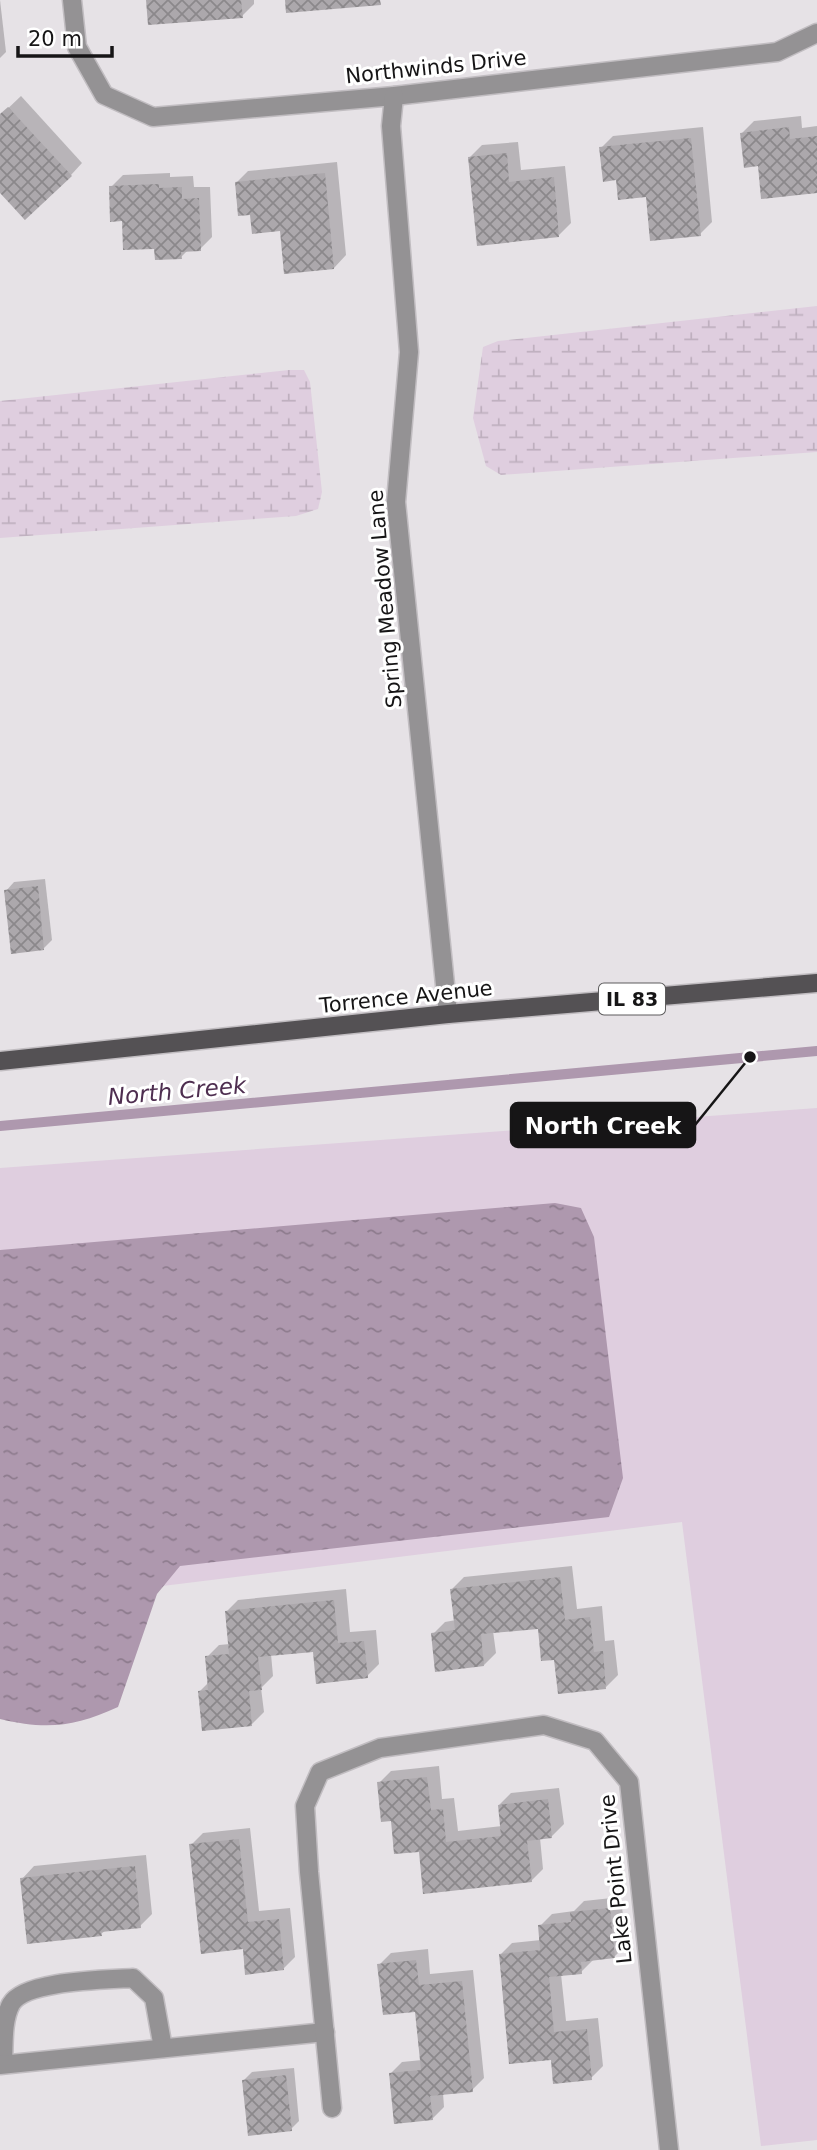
<svg xmlns="http://www.w3.org/2000/svg" width="817" height="2150" viewBox="0 0 817 2150" font-family="'DejaVu Sans',sans-serif">
<defs>
<pattern id="wetland-marsh" width="20" height="14" patternUnits="userSpaceOnUse" patternTransform="scale(1.75)"><rect width="20" height="14" fill="#dfcedf"/><path d="M1 5h8M5 5V1M11 12h8M15 12V8" fill="none" stroke="#bfb0bf"/></pattern>
<pattern id="water-ripples" width="26" height="14" patternUnits="userSpaceOnUse" patternTransform="scale(1.75)"><rect width="26" height="14" fill="#ae98ae"/><path d="M2 4q2-2 4 0t4 0M15 11q2-2 4 0t4 0" fill="none" stroke="#8d7b8d"/></pattern>
<pattern id="building-cross-hatch" width="8" height="8" patternUnits="userSpaceOnUse" patternTransform="scale(1.75)"><rect width="8" height="8" fill="#aca8ac"/><path d="M0 0l8 8M0 8l8-8" fill="none" stroke="#8b888b"/></pattern>
</defs>
<rect width="100%" height="100%" fill="#e6e2e6"/>
<polygon fill="#dfcedf" points="817,1108 817,2140 761,2146 682,1522 0,1606 0,1168"/>
<g fill="url(#wetland-marsh)">
<polygon points="817,306 817,452 501,475 486,466 473,418 483,347 498,341"/>
<polygon points="289,370 304,370 310,382 322,492 318,509 296,516 0,538 0,401"/>
</g>
<path fill="url(#water-ripples)" d="M555,1203L581,1208L594,1237L623,1478L609,1517L180,1566L157,1594L118,1707C75,1727 46,1730 0,1719V1250Z"/>
<g fill="#0003">
<polygon points="0,0 6,52 0,58"/>
<polygon points="147,0 254,0 254,4 242,16"/>
<polygon points="21,96 82,163 71,175 0,190 0,116"/>
<polygon points="801,116 802,128 817,126 817,191 759,165 742,133 754,121"/>
<polygon points="703,127 712,222 700,234 618,178 601,148 613,136"/>
<polygon points="518,142 521,170 565,166 571,223 559,235 470,157 482,145"/>
<polygon points="337,162 346,255 334,268 282,230 252,213 236,183 248,171"/>
<polygon points="170,173 170,177 193,176 194,187 210,187 212,237 200,249 189,249 181,257 155,247 124,219 111,187 123,175"/>
<polygon points="45,879 52,940 43,949 6,891 14,882"/>
<polygon points="572,1566 577,1609 602,1606 605,1641 614,1640 618,1675 606,1687 556,1658 539,1627 493,1631 496,1653 484,1665 433,1634 445,1622 456,1620 452,1589 464,1577"/>
<polygon points="346,1589 350,1632 376,1630 379,1664 367,1676 315,1650 271,1654 273,1676 261,1688 264,1712 252,1724 200,1691 209,1682 207,1657 219,1645 230,1644 226,1612 238,1600"/>
<polygon points="439,1766 442,1799 454,1798 458,1831 502,1826 499,1805 511,1793 559,1788 564,1824 552,1836 540,1838 543,1869 531,1881 421,1850 392,1819 379,1783 391,1771"/>
<polygon points="250,1828 259,1911 290,1908 295,1957 283,1969 244,1947 191,1845 203,1833"/>
<polygon points="146,1855 152,1914 140,1926 106,1930 101,1934 22,1879 34,1866"/>
<polygon points="621,1897 626,1945 614,1957 593,1960 581,1972 561,1974 566,2021 598,2018 603,2066 591,2078 552,2058 500,1955 512,1943 541,1940 540,1926 552,1914 574,1911 584,1901"/>
<polygon points="428,1949 430,1974 473,1970 484,2078 472,2090 443,2093 444,2107 432,2119 390,2074 402,2062 422,2060 417,2010 379,1965 391,1953"/>
<polygon points="294,2068 299,2121 291,2129 244,2080 252,2072"/>
</g>
<g fill="none" stroke-linecap="round" stroke-linejoin="round">
<polyline stroke="#ae98ae" stroke-width="10" points="0,1126 817,1051"/>
</g>
<g fill="url(#building-cross-hatch)">
<polygon points="146,0 241,0 243,18 148,25"/>
<polygon points="285,0 380,0 381,5 286,13"/>
<polygon points="8,107 72,176 25,220 0,193 0,114"/>
<polygon points="789,127 790,139 817,136 817,193 761,199 758,166 744,168 740,133"/>
<polygon points="691,138 701,236 650,241 646,197 618,200 616,180 603,182 599,147"/>
<polygon points="507,153 509,182 554,177 559,237 477,246 468,157"/>
<polygon points="325,173 334,269 284,274 280,231 252,234 250,215 238,216 235,182"/>
<polygon points="159,184 159,188 182,187 182,199 199,198 201,251 181,252 182,259 155,260 154,249 123,250 122,221 110,222 109,186"/>
<polygon points="38,886 44,950 11,954 4,890"/>
<polygon points="560,1577 565,1620 590,1617 594,1652 603,1651 606,1689 558,1694 554,1660 541,1661 538,1629 481,1634 484,1666 435,1672 431,1633 455,1630 450,1589"/>
<polygon points="334,1600 338,1643 364,1641 368,1678 316,1684 313,1652 258,1657 262,1690 249,1691 252,1726 202,1731 198,1691 208,1690 205,1656 229,1654 225,1611"/>
<polygon points="427,1777 431,1810 443,1809 446,1842 501,1836 498,1805 548,1799 552,1838 527,1841 532,1882 423,1894 419,1852 394,1854 391,1821 381,1822 377,1782"/>
<polygon points="239,1839 248,1922 279,1919 284,1970 245,1975 243,1949 201,1954 189,1844"/>
<polygon points="135,1866 141,1928 101,1932 102,1936 27,1944 20,1878"/>
<polygon points="610,1908 615,1958 581,1962 582,1974 549,1977 554,2032 587,2029 592,2080 553,2084 551,2060 509,2064 499,1954 540,1950 538,1925 571,1922 570,1912"/>
<polygon points="416,1960 419,1985 462,1981 473,2092 430,2096 433,2120 394,2124 389,2073 421,2070 415,2012 383,2015 377,1964"/>
<polygon points="286,2075 292,2131 248,2136 242,2080"/>
</g>
<g fill="none" stroke-linecap="round" stroke-linejoin="round">
<g stroke="#c1bdc1" stroke-width="21">
<g id="minor">
<polyline points="72,0 77,47 104,95 153,117 394,96 777,52 817,33"/>
<polyline points="394,96 391,126 409,352 396,502 448,1014"/>
<path d="M3,2064C4,2045 2,2021 11,2004C25,1980 106,1980 133,1978L154,1998L163,2048"/>
<polyline points="0,2065 325,2032"/>
<polyline points="332,2108 309,1872 305,1806 320,1772 380,1748 544,1725 595,1741 629,1782 669,2150"/>
</g>
</g>
<g stroke="#c1bdc1" stroke-width="21">
<polyline id="major" points="0,1061 448,1014 817,983"/>
</g>
<use href="#minor" stroke="#949294" stroke-width="18"/>
<use href="#major" stroke="#545154" stroke-width="18"/>
</g>
<g text-anchor="middle" dominant-baseline="central" stroke-width="6" stroke-linejoin="round" paint-order="stroke">
<rect fill="#fff" stroke="#5c5b5c" stroke-width="2" x="599" y="983.5" width="66" height="31" rx="5"/>
<g font-size="19" font-weight="bold" fill="#161516">
<text x="632" y="999">IL 83</text>
</g>
<g font-size="21" fill="#161516" stroke="#fff">
<text transform="translate(436 67) rotate(-6)">Northwinds Drive</text>
<text transform="translate(385 599) rotate(-95)">Spring Meadow Lane</text>
<text transform="translate(406 997) rotate(-6)">Torrence Avenue</text>
<text transform="translate(616 1879) rotate(-96)">Lake Point Drive</text>
</g>
<g font-size="23" font-style="italic" fill="#4e2e50" stroke="#fff">
<text transform="translate(177 1091) rotate(-5)">North Creek</text>
</g>
</g>
<path fill="none" stroke="#161516" stroke-width="2.5" d="M750 1057L695 1125"/>
<circle fill="#161516" stroke="#fff" stroke-width="2.5" cx="750" cy="1057" r="7"/>
<rect fill="#161516" stroke="#161516" stroke-width="2.5" x="511" y="1103" width="184" height="44" rx="7"/>
<g font-size="23" text-anchor="middle" font-weight="bold" fill="#fff">
<text x="603" y="1134">North Creek</text>
</g>
<path d="M18 46v10h94v-10" fill="none" stroke="#161516" stroke-width="3.5"/>
<text x="28" y="46" font-size="21" fill="#161516" stroke="#ffffff" stroke-width="5" paint-order="stroke">20 m</text>
</svg>
